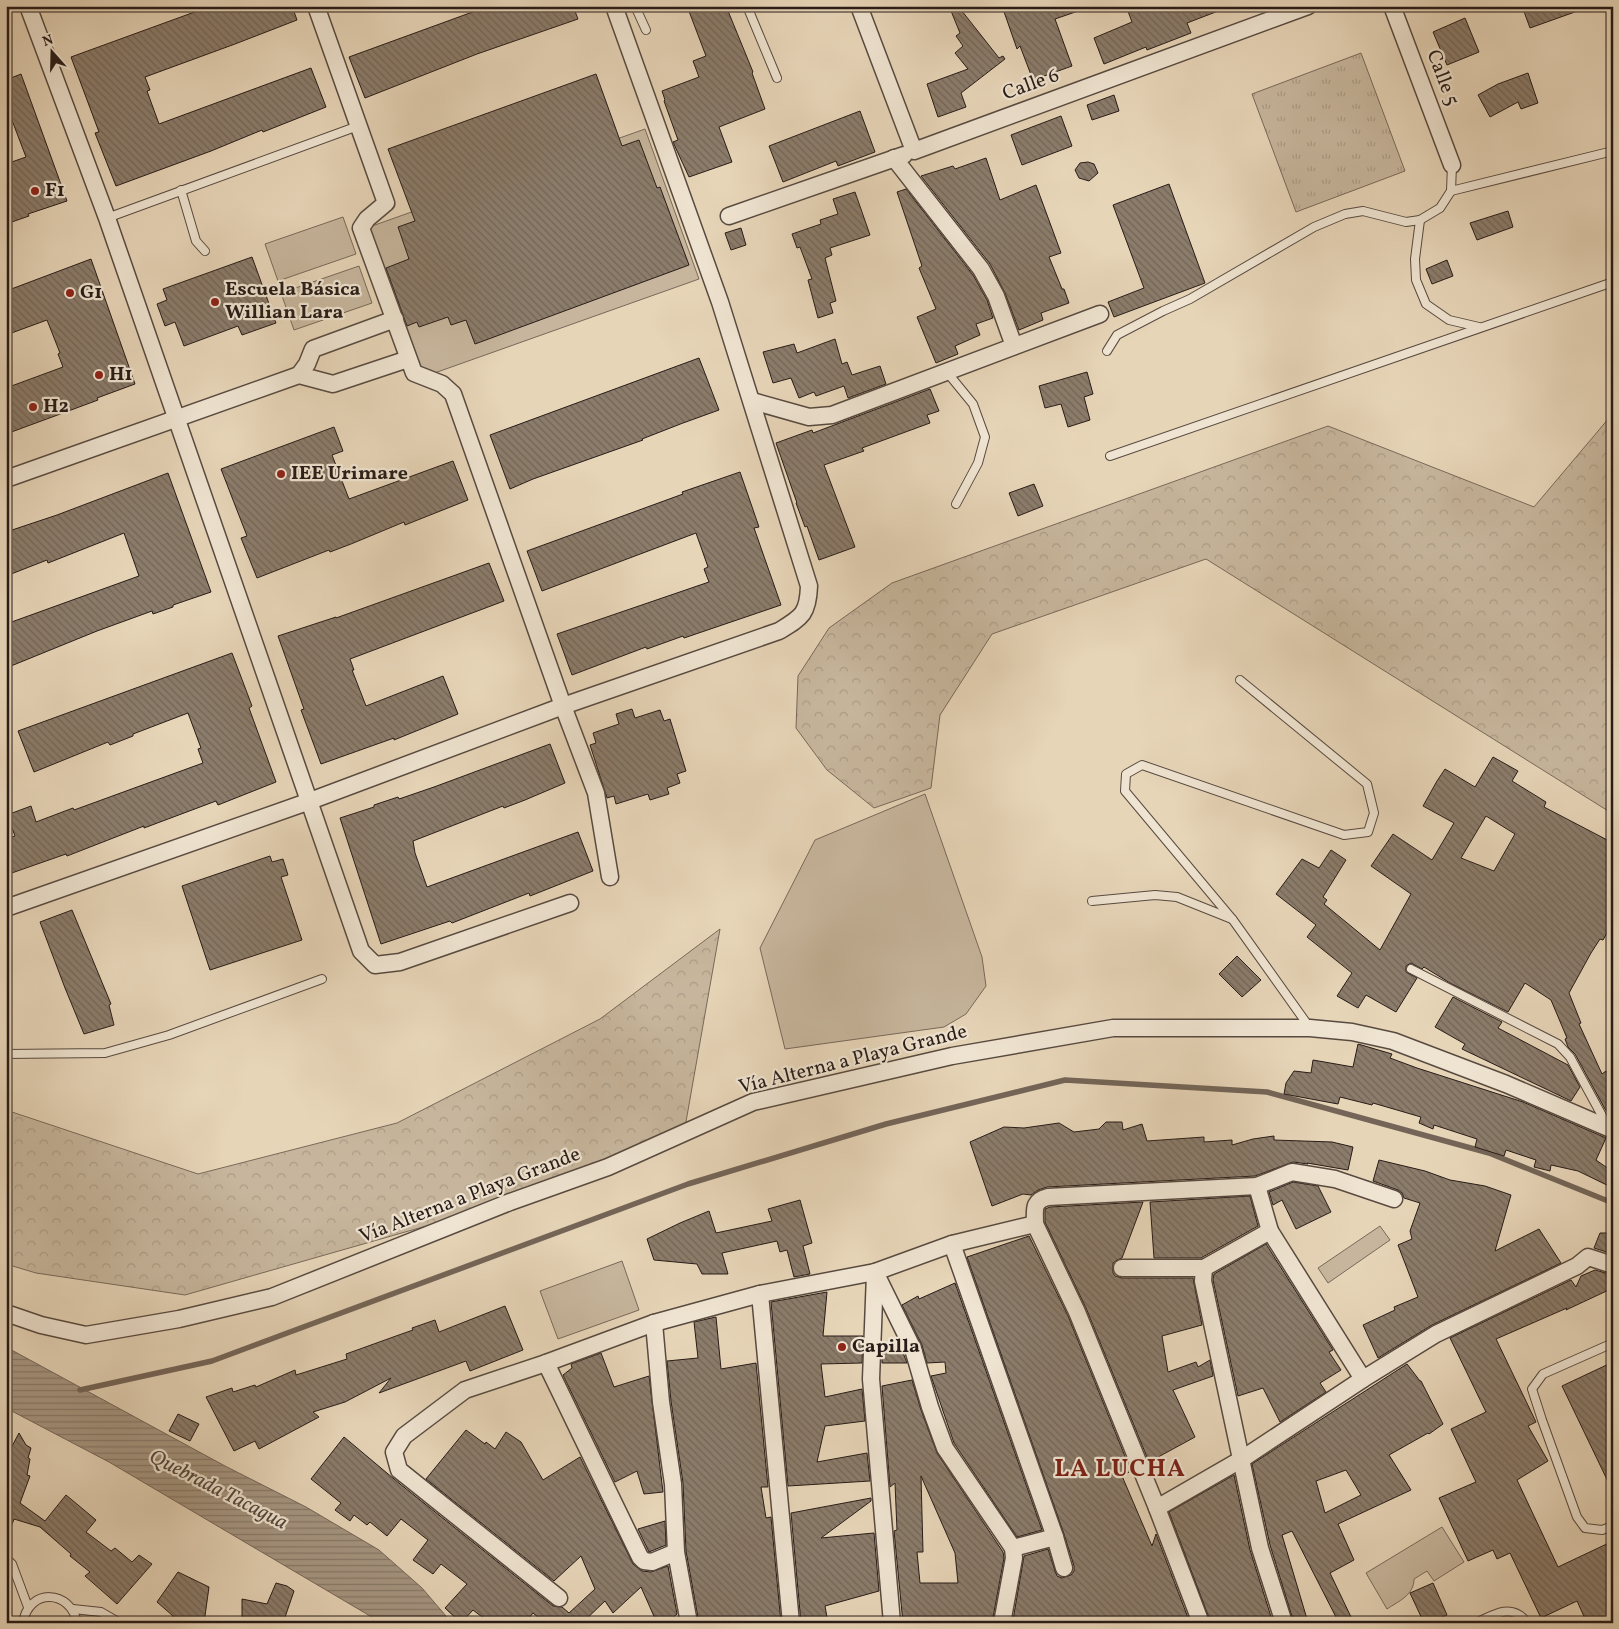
<svg xmlns="http://www.w3.org/2000/svg" width="1619" height="1629" viewBox="0 0 1619 1629" font-family="Vollkorn,serif">
<defs>
<pattern id="grass-tufts" width="24" height="20" patternUnits="userSpaceOnUse" patternTransform="scale(1.25)"><rect width="24" height="20" fill="#c7b69d"/><path d="M3 7l-1-3M5 7V3M7 7l1-3M15 17l-1-3M17 17v-4M19 17l1-3" fill="none" stroke="#ab9c86"/></pattern>
<pattern id="forest-crowns" width="20" height="18" patternUnits="userSpaceOnUse" patternTransform="scale(1.25)"><rect width="20" height="18" fill="#c7b69d"/><path d="M2 6a3 3 0 1 1 6 0M12 15a3 3 0 1 1 6 0" fill="none" stroke="#ab9c86"/></pattern>
<pattern id="water-rules" width="6" height="5" patternUnits="userSpaceOnUse" patternTransform="scale(1.25)"><rect width="6" height="5" fill="#a69682"/><path d="M0 2.5h6" fill="none" stroke="#877a69"/></pattern>
<pattern id="building-back-hatch" width="6" height="6" patternUnits="userSpaceOnUse" patternTransform="scale(1.25)"><rect width="6" height="6" fill="#8b7c6b"/><path d="M-1 5l2 2M0 0l6 6M5-1l2 2" fill="none" stroke="#726557"/></pattern>
</defs>
<rect width="100%" height="100%" fill="#e7d5b8"/>
<filter id="stains"><feTurbulence type="fractalNoise" baseFrequency=".004" numOctaves="4"/><feColorMatrix values="0 0 0 0 .2 0 0 0 0 .09 0 0 0 0 .02 0 0 0 .5 -.17"/></filter>
<radialGradient id="worn" r=".72"><stop offset=".6" stop-color="#630" stop-opacity="0"/><stop offset="1" stop-color="#630" stop-opacity=".3"/></radialGradient>
<polygon fill="url(#grass-tufts)" stroke="#78695a" points="1361,53 1405,171 1296,212 1252,94"/>
<g fill="url(#forest-crowns)" stroke="#78695a">
<polygon points="1613,416 1613,814 1206,559 992,634 940,715 931,788 874,808 827,770 796,728 798,676 829,628 892,583 1328,426 1534,507 1609,418"/>
<polygon points="720,929 684,1133 510,1202 185,1295 36,1273 6,1264 6,1110 198,1174 397,1123 600,1019"/>
</g>
<g fill="#c7b69d" stroke="#78695a">
<polygon points="645,129 699,279 412,381 358,231"/>
<polygon points="343,217 356,254 278,281 265,244"/>
<polygon points="359,266 372,303 294,330 281,293"/>
<polygon points="925,794 982,957 986,986 966,1014 944,1027 785,1049 760,948 815,840"/>
<polygon points="1380,1226 1390,1240 1328,1283 1318,1268"/>
<polygon points="622,1261 639,1310 558,1339 540,1291"/>
<path d="M1442,1527L1464,1562L1434,1581L1427,1571L1414,1579C1414,1595 1399,1601 1387,1609L1366,1573Z"/>
</g>
<polygon fill="url(#water-rules)" stroke="#746558" points="6,1347 225,1466 306,1507 379,1550 422,1588 452,1623 382,1623 109,1462 6,1408"/>
<g fill="none" stroke-linecap="round" stroke-linejoin="round">
<polyline stroke="#746558" stroke-width="5.5" points="80,1390 212,1361 688,1184 886,1124 1065,1080 1267,1092 1489,1153 1613,1203"/>
</g>
<g fill="url(#building-back-hatch)" stroke="#281c18" fill-rule="evenodd">
<polygon points="211,6 292,6 297,20 235,44 145,77 150,90 147,91 159,124 311,68 326,107 263,132 262,130 211,151 116,186 95,133 99,132 71,57"/>
<polygon points="489,6 573,6 578,19 477,54 365,98 349,57"/>
<polygon points="687,6 726,6 753,72 752,73 765,109 719,127 732,162 689,177 673,142 678,140 664,101 665,100 662,91 699,77 693,61 706,56"/>
<polygon points="949,6 958,6 999,58 1003,56 1005,59 961,93 966,107 938,117 927,84 968,69 955,53 963,46 956,36 960,33"/>
<polygon points="1002,6 1084,6 1084,9 1055,19 1072,66 1033,80 1020,46 1017,49"/>
<polygon points="1126,6 1226,6 1226,8 1187,23 1191,33 1147,50 1146,47 1104,64 1094,38 1132,22"/>
<polygon points="1522,6 1586,6 1586,8 1530,28"/>
<polygon points="1465,18 1479,52 1447,65 1433,32"/>
<polygon points="1528,73 1538,103 1521,109 1518,102 1490,117 1478,95 1498,84"/>
<polygon points="21,74 67,201 28,214 29,216 6,224 6,164 26,157 10,115 6,116 6,80"/>
<polygon points="596,74 622,146 639,140 657,188 660,187 689,265 475,344 466,320 451,325 448,317 419,327 417,322 407,326 386,268 409,259 398,227 415,221 388,149"/>
<polygon points="1114,95 1119,111 1092,120 1087,105"/>
<polygon points="860,111 875,152 838,166 836,161 783,182 769,146"/>
<polygon points="1061,116 1072,146 1022,165 1011,135"/>
<polygon points="986,158 1000,200 1036,185 1061,253 1049,257 1062,289 1064,289 1069,303 1041,313 1043,320 1019,330 1005,293 990,264 921,176 953,166 955,169"/>
<polygon points="1088,162 1094,164 1098,173 1089,181 1079,178 1075,170 1080,163"/>
<polygon points="1169,184 1205,283 1114,317 1108,302 1144,288 1113,205"/>
<polygon points="906,189 973,275 987,300 993,318 976,324 980,335 955,346 958,354 936,363 917,317 936,309 919,268 922,266 897,192"/>
<polygon points="855,192 870,235 830,248 832,255 825,258 836,301 830,303 833,313 818,318 808,280 812,279 800,247 797,248 792,234 821,224 820,220 838,214 833,199"/>
<polygon points="1508,211 1513,227 1477,240 1470,223"/>
<polygon points="741,228 746,245 731,250 725,233"/>
<polygon points="252,257 276,323 242,335 238,326 184,346 175,322 165,326 157,304 167,300 163,289"/>
<polygon points="91,259 135,384 97,398 98,400 63,413 6,434 6,388 63,367 58,354 60,353 47,320 6,335 6,291"/>
<polygon points="1447,260 1453,276 1432,284 1426,269"/>
<polygon points="835,339 842,364 847,362 852,375 880,366 886,384 848,398 844,386 816,396 814,392 799,398 791,378 773,383 763,352 794,344 797,353"/>
<polygon points="699,358 719,410 683,423 642,439 643,440 533,479 510,489 490,435"/>
<polygon points="1087,372 1093,394 1084,397 1090,420 1068,427 1061,404 1045,408 1039,386"/>
<polygon points="930,389 939,411 927,415 930,423 862,448 864,451 824,465 855,547 819,560 807,526 805,527 796,503 797,503 776,443 812,430 813,433"/>
<polygon points="334,427 343,451 332,455 349,499 453,461 468,500 405,525 404,522 351,544 330,552 329,550 257,578 241,538 247,536 221,469"/>
<polygon points="740,472 759,527 754,528 781,605 684,638 683,636 647,649 646,647 572,675 557,634 709,582 704,569 708,567 696,533 542,591 527,551 683,494 682,492"/>
<polygon points="168,473 211,592 173,605 173,607 153,614 152,611 97,631 6,668 6,624 139,576 124,533 48,563 47,560 6,576 6,532 57,515"/>
<polygon points="1034,484 1043,506 1018,516 1009,493"/>
<polygon points="489,563 504,601 350,659 354,670 352,670 366,706 443,676 458,714 394,740 394,738 321,764 301,710 304,709 278,636 336,617 336,618"/>
<polygon points="232,653 252,706 249,708 276,782 218,805 216,801 144,828 144,826 67,856 66,854 6,875 6,839 15,836 7,815 31,806 36,822 73,808 74,810 203,763 198,749 201,748 188,713 133,734 133,736 110,745 108,742 34,772 18,731"/>
<polygon points="632,709 635,718 660,710 664,721 670,719 686,771 677,774 680,783 667,788 669,794 650,800 648,794 616,804 614,796 607,798 590,745 596,743 593,733 619,724 616,714"/>
<polygon points="550,744 565,783 525,800 504,808 503,806 413,841 415,853 427,887 578,832 593,871 530,896 529,893 452,923 450,921 381,944 340,818 374,807 374,805 398,797 399,799 434,787"/>
<path d="M1493,757L1518,771L1512,781L1546,802L1544,807L1613,843V922L1603,940L1600,939L1591,953L1569,993L1581,1023L1579,1024L1602,1074L1606,1071L1613,1080V1118L1605,1109L1575,1054L1568,1047L1565,1039L1567,1038L1551,1000L1525,983L1508,1012L1450,983L1424,967L1422,969L1411,963L1406,966V972L1417,978L1396,1012L1366,995L1358,1008L1337,996L1352,973L1307,937L1316,925L1276,894L1302,859L1319,868L1331,850L1346,860L1323,897L1327,900L1324,904L1380,950L1411,894L1371,866L1393,834L1432,860L1454,823L1423,806L1437,781L1445,769L1475,787ZM1486,816L1515,834L1494,871L1461,858Z"/>
<polygon points="270,856 272,862 283,859 288,875 281,877 302,940 210,970 182,886"/>
<polygon points="72,910 111,1004 109,1005 114,1025 84,1034 65,988 40,922"/>
<polygon points="1237,956 1261,980 1242,997 1219,974"/>
<polygon points="1453,997 1502,1022 1498,1028 1568,1065 1580,1087 1571,1101 1462,1049 1465,1044 1435,1027"/>
<polygon points="1358,1044 1392,1054 1390,1058 1417,1068 1523,1102 1606,1138 1596,1160 1613,1172 1613,1188 1578,1171 1551,1165 1550,1171 1534,1167 1536,1160 1506,1150 1504,1156 1475,1147 1477,1139 1434,1125 1433,1129 1419,1123 1421,1117 1373,1103 1372,1105 1340,1097 1338,1104 1284,1094 1286,1083 1294,1071 1311,1073 1313,1060 1353,1067"/>
<polygon points="1106,1122 1122,1122 1123,1130 1142,1124 1147,1141 1204,1137 1204,1142 1232,1140 1232,1145 1253,1139 1274,1136 1274,1140 1332,1142 1353,1147 1348,1170 1307,1163 1308,1164 1293,1162 1255,1176 1047,1187 1038,1190 1031,1195 1023,1194 992,1206 970,1142 1004,1127 1024,1128 1059,1123 1074,1132 1099,1129"/>
<polygon points="1379,1160 1425,1171 1450,1180 1485,1186 1511,1195 1495,1251 1539,1229 1561,1263 1432,1325 1378,1358 1363,1325 1395,1310 1394,1307 1418,1297 1398,1245 1412,1239 1410,1231 1420,1203 1404,1198 1402,1193 1398,1190 1373,1181"/>
<polygon points="1293,1182 1318,1186 1331,1212 1296,1229 1282,1200 1273,1205 1269,1192"/>
<polygon points="1250,1196 1258,1226 1201,1258 1154,1258 1150,1202"/>
<polygon points="800,1200 812,1243 803,1246 810,1274 794,1277 787,1250 780,1252 777,1241 722,1253 728,1274 702,1274 697,1264 654,1260 647,1239 680,1223 709,1211 716,1233 772,1221 768,1209"/>
<polygon points="1143,1202 1122,1258 1117,1260 1113,1263 1113,1273 1115,1276 1122,1278 1193,1278 1202,1325 1162,1336 1168,1372 1196,1362 1198,1367 1210,1360 1213,1376 1173,1390 1195,1437 1149,1462 1086,1308 1045,1222 1045,1209 1050,1207"/>
<polygon points="1600,1233 1606,1233 1613,1236 1613,1254 1594,1248"/>
<polygon points="1029,1236 1068,1316 1131,1471 1122,1476 1152,1546 1156,1534 1190,1623 1034,1623 1034,1621 1013,1620 1024,1556 1048,1549 1055,1571 1057,1576 1062,1578 1071,1575 1074,1571 1074,1566 1064,1534 967,1257"/>
<polygon points="1266,1244 1333,1350 1329,1352 1341,1370 1320,1383 1326,1392 1280,1422 1263,1388 1238,1396 1213,1280 1214,1274"/>
<polygon points="1595,1270 1613,1275 1613,1288 1566,1310 1567,1308 1496,1339 1536,1422 1528,1426 1548,1461 1517,1480 1558,1567 1613,1541 1613,1623 1587,1623 1577,1601 1541,1618 1510,1553 1497,1559 1493,1550 1468,1561 1439,1498 1476,1482 1451,1429 1486,1412 1450,1338 1571,1280 1576,1287 1581,1276"/>
<polygon points="955,1283 1042,1530 1017,1537 954,1443 931,1376 946,1373 945,1362 927,1363 922,1345 902,1305 918,1296 919,1299"/>
<polygon points="827,1292 823,1336 863,1336 862,1363 821,1364 825,1397 862,1389 865,1421 825,1426 817,1462 867,1453 870,1481 788,1486 771,1302"/>
<polygon points="505,1306 523,1350 470,1371 466,1361 379,1393 391,1378 345,1402 313,1412 319,1417 259,1449 255,1441 234,1451 206,1397 232,1388 233,1392 255,1385 256,1387 295,1370 296,1375 347,1359 346,1354 396,1336 413,1330 412,1328 435,1320 439,1332"/>
<polygon points="716,1317 721,1369 756,1363 768,1487 761,1487 766,1518 771,1517 781,1623 699,1623 686,1551 683,1483 671,1401 667,1361 698,1358 694,1322"/>
<polygon points="900,1345 907,1363 882,1363 882,1351"/>
<polygon points="601,1353 614,1387 649,1376 663,1492 644,1494 637,1471 615,1482 563,1375 572,1368 571,1364"/>
<polygon points="1613,1362 1613,1492 1562,1386"/>
<path d="M1407,1364L1420,1381H1421L1443,1424L1429,1434L1428,1433L1389,1455L1411,1490L1338,1524L1354,1560L1330,1573L1351,1617L1339,1623L1292,1531L1282,1535L1307,1619L1294,1623L1270,1545L1252,1464ZM1346,1470L1361,1495L1325,1513L1316,1481Z"/>
<path d="M912,1380L921,1410L937,1453L1003,1552L1004,1558L992,1623H903L894,1531L897,1530L895,1483L890,1487L882,1386ZM921,1476L955,1553L958,1583H920L917,1552H923Z"/>
<polygon points="178,1414 199,1424 190,1441 169,1431"/>
<polygon points="466,1430 485,1444 486,1442 495,1449 506,1432 521,1442 543,1480 580,1457 633,1564 642,1571 651,1572 668,1566 677,1614 666,1623 657,1623 641,1587 613,1613 605,1601 582,1623 545,1623 533,1613 525,1623 490,1623 473,1610 461,1623 445,1608 467,1584 441,1564 433,1574 413,1560 428,1540 401,1519 387,1536 370,1522 367,1525 354,1515 350,1521 335,1510 341,1503 311,1479 344,1437 400,1484 553,1606 562,1607 569,1613 595,1589 581,1556 554,1581 426,1479"/>
<polygon points="19,1433 26,1445 31,1448 28,1458 30,1459 27,1475 30,1476 20,1503 45,1521 66,1495 96,1520 86,1532 111,1551 115,1548 132,1562 139,1555 152,1564 117,1604 85,1576 90,1572 70,1556 71,1554 40,1527 14,1519 8,1536 6,1536 6,1463 10,1450"/>
<polygon points="1234,1475 1250,1550 1273,1623 1211,1623 1169,1512"/>
<polygon points="871,1498 871,1501 821,1538 874,1533 879,1591 825,1606 828,1623 801,1623 791,1513"/>
<polygon points="665,1521 666,1545 649,1552 638,1529"/>
<polygon points="178,1572 209,1587 204,1623 169,1623 173,1616 157,1602"/>
<polygon points="276,1583 287,1586 294,1591 283,1623 242,1623 242,1599 267,1604"/>
<polygon points="1433,1583 1447,1615 1429,1623 1424,1623 1410,1593"/>
</g>
<g fill="none" stroke-linecap="round" stroke-linejoin="round">
<g stroke="#584a40" stroke-width="10">
<g id="lane">
<polyline points="635,6 646,30"/>
<polyline points="747,6 777,78"/>
<polyline points="181,190 196,241 205,251"/>
<polyline points="1451,191 1613,151"/>
<polyline points="107,218 358,126"/>
<polyline points="1420,220 1415,259 1416,280 1426,304 1449,320 1479,327"/>
<polyline points="1107,351 1117,335 1163,311 1190,299 1314,227 1345,214 1363,211 1406,222 1420,220 1440,208 1451,191 1452,165"/>
<polyline points="946,371 973,404 985,437 978,463 956,504"/>
<polyline points="1110,456 1613,282"/>
<polyline points="1240,680 1367,784 1374,813 1368,832 1344,835 1142,765 1126,774 1125,791 1233,920 1310,1028"/>
<polyline points="1092,901 1155,895 1177,897 1232,919"/>
<polyline points="1411,969 1558,1044 1570,1057 1606,1123"/>
<polyline points="6,1054 105,1053 169,1035 322,979"/>
<polyline points="1613,1343 1543,1374 1532,1389 1542,1420 1577,1517 1585,1528 1602,1530 1613,1526"/>
<polyline points="6,1558 12,1564 28,1607"/>
<polyline points="73,1609 101,1612 120,1623"/>
<path d="M23,1623C28,1588 71,1589 77,1623"/>
<path d="M1475,1623C1492,1616 1508,1604 1523,1618"/>
</g>
</g>
<g stroke="#584a40" stroke-width="19">
<g id="street">
<polyline points="28,6 107,218 361,951 375,965 400,962 570,903"/>
<polyline points="316,6 386,203 367,219 361,228 414,373 442,384 453,394 563,706 596,793 610,877"/>
<polyline points="859,6 914,151 1308,6"/>
<polyline points="1392,6 1452,165"/>
<polyline points="894,158 981,269 996,296 1014,346"/>
<polyline points="729,216 904,155"/>
<polyline points="299,375 307,364 313,349 395,319"/>
<polyline points="752,401 809,417 832,415 1100,314"/>
<polyline points="6,479 299,375 333,384 408,359"/>
<path d="M6,908L310,801L563,706L779,631C802,617 808,614 809,586L720,302L614,6"/>
<polyline points="1257,1186 1270,1231 1363,1379"/>
<polyline points="1035,1224 1077,1312 1157,1508 1201,1623"/>
<polyline points="1270,1231 1204,1268 1203,1281 1260,1548 1284,1623"/>
<polyline points="952,1244 1055,1537 1064,1568"/>
<polyline points="1122,1268 1204,1268"/>
<polyline points="875,1272 913,1349 930,1407 945,1448 1013,1548 1014,1558 1002,1623"/>
<polyline points="875,1274 871,1379 892,1623"/>
<polyline points="760,1294 791,1623"/>
<polyline points="6,1313 41,1325 86,1335 179,1319 272,1297 510,1202 608,1167 753,1102 952,1056 1113,1028 1310,1028 1352,1032 1393,1041 1506,1084 1613,1130"/>
<polyline points="654,1323 661,1402 673,1484 676,1552 689,1623"/>
<polyline points="546,1363 640,1557 644,1561 652,1562 676,1552"/>
<polyline points="1157,1508 1242,1459 1363,1379 1436,1334 1577,1266 1588,1257 1613,1265"/>
<polyline points="1013,1548 1055,1537"/>
<path d="M559,1598L399,1470L394,1452L404,1436L465,1390L546,1363L654,1323L760,1294L875,1272L952,1244L1035,1224C1035,1210 1032,1201 1048,1197L1257,1186L1292,1172L1335,1179L1394,1199"/>
</g>
</g>
<use href="#lane" stroke="#efe4d1" stroke-width="8"/>
<use href="#street" stroke="#efe4d1" stroke-width="16"/>
</g>
<g fill="#8f2418" stroke="#efe4d1" stroke-width="2">
<circle cx="35" cy="191" r="5"/>
<circle cx="70" cy="293" r="5"/>
<circle cx="215" cy="302" r="5"/>
<circle cx="99" cy="375" r="5"/>
<circle cx="33" cy="407" r="5"/>
<circle cx="281" cy="474" r="5"/>
<circle cx="842" cy="1347" r="5"/>
</g>
<g text-anchor="middle" dominant-baseline="central" stroke-width="4.5" stroke-linejoin="round" paint-order="stroke">
<g font-size="20" fill="#281c18" stroke="#efe4d1">
<text transform="translate(1442 78) rotate(69)">Calle 5</text>
<text transform="translate(1031 85) rotate(-20)">Calle 6</text>
<text transform="translate(853 1060) rotate(-14)">Vía Alterna a Playa Grande</text>
<text transform="translate(470 1196) rotate(-21)">Vía Alterna a Playa Grande</text>
</g>
<g font-size="20" font-weight="bold" fill="#281c18" stroke="#efe4d1" text-anchor="start">
<text x="45" y="191">F1</text>
<text x="225" y="290">Escuela Básica<tspan x="225" dy="23">Willian Lara</tspan></text>
<text x="80" y="293">G1</text>
<text x="109" y="375">H1</text>
<text x="43" y="407">H2</text>
<text x="291" y="474">IEE Urimare</text>
<text x="852" y="1347">Capilla</text>
</g>
<g font-size="21" font-style="italic" fill="#54473d" stroke="#efe4d1">
<text transform="translate(218 1490) rotate(27)">Quebrada Tacagua</text>
</g>
<g font-size="25" font-weight="bold" letter-spacing="1" fill="#7a1f14" stroke="#efe4d1">
<text x="1120" y="1469">LA LUCHA</text>
</g>
</g>
<rect width="1619" height="1629" fill="none" stroke="#e7d5b8" stroke-width="25"/>
<rect x="8" y="8" width="1604" height="1614" fill="none" stroke="#281c18" stroke-width="2.5"/>
<rect x="12" y="12" width="1594" height="1604" fill="none" stroke="#281c18"/>
<g transform="translate(52 52) rotate(340)" stroke="#efe4d1" stroke-width="4" paint-order="stroke">
<path d="M0-4L9 19L0 12L-9 19Z" fill="#281c18"/>
<text y="-8" font-size="14" font-weight="bold" text-anchor="middle" fill="#281c18">N</text>
</g>
<rect width="100%" height="100%" filter="url(#stains)"/>
<rect width="100%" height="100%" fill="url(#worn)"/>
</svg>
